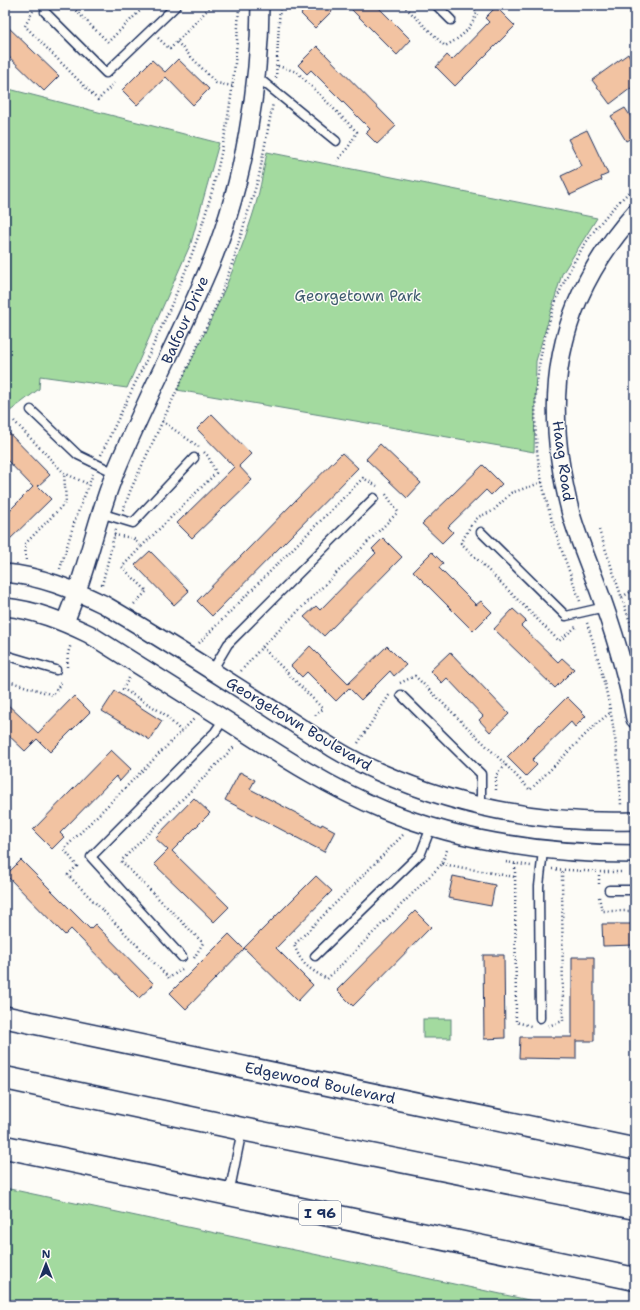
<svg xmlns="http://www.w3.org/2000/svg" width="640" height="1310" viewBox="0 0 640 1310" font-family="'Shantell Sans',sans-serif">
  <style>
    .green { fill: #a3da9f; stroke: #5f847e }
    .building { fill: #f2c3a2; stroke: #1b2f5e }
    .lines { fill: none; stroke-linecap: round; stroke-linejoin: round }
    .service-casing { stroke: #1b2f5e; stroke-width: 11 }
    .minor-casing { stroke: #1b2f5e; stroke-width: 20 }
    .tertiary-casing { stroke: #1b2f5e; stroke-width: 24 }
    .motorway-casing { stroke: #1b2f5e; stroke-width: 25 }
    .path { stroke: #1b2f5e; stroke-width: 2.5; stroke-dasharray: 1 3; stroke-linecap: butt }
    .service { stroke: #fdfcf7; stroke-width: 8 }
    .minor { stroke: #fdfcf7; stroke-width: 17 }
    .tertiary { stroke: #fdfcf7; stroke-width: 21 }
    .motorway { stroke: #fdfcf7; stroke-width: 22 }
    .labels { text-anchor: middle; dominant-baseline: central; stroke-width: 3; stroke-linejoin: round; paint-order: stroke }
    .shield { fill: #fdfcf7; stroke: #5f6c8c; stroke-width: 1 }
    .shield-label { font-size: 14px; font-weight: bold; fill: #1b2f5e }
    .park-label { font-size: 15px; fill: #3d5a6e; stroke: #fdfcf7 }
    .street-label { font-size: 15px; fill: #1b2f5e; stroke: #fdfcf7 }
  </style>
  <rect width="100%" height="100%" fill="#fdfcf7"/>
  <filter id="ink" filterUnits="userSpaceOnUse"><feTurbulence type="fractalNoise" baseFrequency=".025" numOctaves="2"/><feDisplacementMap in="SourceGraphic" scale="8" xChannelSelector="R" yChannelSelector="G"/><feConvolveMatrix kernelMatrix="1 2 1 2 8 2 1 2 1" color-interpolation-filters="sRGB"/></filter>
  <g filter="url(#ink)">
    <!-- green -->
    <g class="green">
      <path d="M 5,88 L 219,143 L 191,243 L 127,388 L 40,376 L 39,389 L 5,415 Z"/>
      <path d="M 267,152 L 597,218 L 562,274 L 536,361 L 534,452 L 177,390 C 205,333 233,277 252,217 C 259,196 263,173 267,152 Z"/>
      <rect x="423" y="1019" width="28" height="19"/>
      <path d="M 5,1188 L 552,1305 L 5,1305 Z"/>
    </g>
    <!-- building -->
    <g class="building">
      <path d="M 309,5 L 338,5 L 315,28 L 301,14 Z"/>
      <path d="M 347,5 L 376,5 L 411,40 L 397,55 Z"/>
      <path d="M 496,7 L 515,26 L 455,86 L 436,67 L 447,55 L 452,60 L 489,22 L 485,18 Z"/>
      <path d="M 5,24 L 59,76 L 44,91 L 5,53 Z"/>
      <path d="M 317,46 L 396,126 L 377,144 L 366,133 L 370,129 L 311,70 L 307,74 L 298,65 Z"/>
      <path d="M 628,54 L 635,64 L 635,85 L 610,104 L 592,80 Z"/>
      <path d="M 178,59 L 209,89 L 193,105 L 166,77 L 137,105 L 122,90 L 152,60 L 165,72 Z"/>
      <path d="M 625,108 L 635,123 L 635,136 L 626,141 L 611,116 Z"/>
      <path d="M 587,130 L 608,174 L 601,177 L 602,180 L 570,195 L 561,176 L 582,166 L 568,139 Z"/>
      <path d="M 212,414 L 251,454 L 239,466 L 252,480 L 192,538 L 177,523 L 234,467 L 197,429 Z"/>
      <path d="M 5,429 L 50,475 L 38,486 L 51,499 L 5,544 L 5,515 L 33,487 L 5,458 Z"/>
      <path d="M 380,444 L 421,483 L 407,498 L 366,459 Z"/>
      <path d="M 342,453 L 358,468 L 212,616 L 197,601 Z"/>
      <path d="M 483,465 L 502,484 L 491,495 L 486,490 L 448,527 L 453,532 L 442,543 L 422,524 Z"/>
      <path d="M 383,538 L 402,557 L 324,636 L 304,617 L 316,606 L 320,610 L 376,553 L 372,549 Z"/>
      <path d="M 150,551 L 189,591 L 174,605 L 135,565 Z"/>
      <path d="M 432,552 L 443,563 L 439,568 L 476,605 L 481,601 L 492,612 L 473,631 L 413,571 Z"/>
      <path d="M 513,609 L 526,621 L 521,626 L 558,662 L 562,658 L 574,669 L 555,688 L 494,629 Z"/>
      <path d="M 310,646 L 348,684 L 387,646 L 406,665 L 394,676 L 390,671 L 361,700 L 349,688 L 336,701 L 307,672 L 302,677 L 291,666 Z"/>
      <path d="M 450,652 L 509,714 L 490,732 L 479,720 L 483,716 L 447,678 L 442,683 L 430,671 Z"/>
      <path d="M 115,691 L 162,721 L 150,740 L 102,711 Z"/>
      <path d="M 74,696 L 90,712 L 50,752 L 37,739 L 25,751 L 5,732 L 5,702 L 38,733 Z"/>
      <path d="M 567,697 L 586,716 L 575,727 L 571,722 L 532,760 L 537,765 L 526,776 L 507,757 Z"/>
      <path d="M 111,750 L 131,769 L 120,781 L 116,776 L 60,833 L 64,837 L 52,849 L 33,830 Z"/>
      <path d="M 240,772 L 255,780 L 250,789 L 321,826 L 322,824 L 335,831 L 324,852 L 225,800 Z"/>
      <path d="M 194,798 L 210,813 L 172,851 L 229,907 L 214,922 L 154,864 L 168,850 L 155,838 Z"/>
      <path d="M 21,860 L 90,929 L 95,924 L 154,984 L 139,998 L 71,929 L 65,935 L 6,875 Z"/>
      <path d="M 316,876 L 332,891 L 276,948 L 313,985 L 298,1001 L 244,948 Z"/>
      <path d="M 453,876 L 495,885 L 491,906 L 448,898 Z"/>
      <path d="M 415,911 L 431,927 L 353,1006 L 337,990 Z"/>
      <path d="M 602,924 L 635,924 L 635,945 L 603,946 Z"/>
      <path d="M 229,934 L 244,949 L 186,1009 L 170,993 Z"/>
      <path d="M 483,955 L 504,955 L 505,1038 L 484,1039 Z"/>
      <path d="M 572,957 L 594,957 L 594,1041 L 576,1041 L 576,1059 L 519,1058 L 520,1037 L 572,1037 Z"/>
    </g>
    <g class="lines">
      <!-- service casing -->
      <g class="service-casing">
        <g id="service">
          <path d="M 436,5 L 451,20"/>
          <path d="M 45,12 L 106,73 L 177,5"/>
          <path d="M 256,76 L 336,141"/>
          <path d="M 31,410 L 78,455 L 115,473"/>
          <path d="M 100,513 L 133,523 L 194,458"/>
          <path d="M 481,532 L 566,616 L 605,607"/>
          <path d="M 5,655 L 56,670"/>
          <path d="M 212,671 L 228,644 L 374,498"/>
          <path d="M 401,695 L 481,774 L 481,807"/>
          <path d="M 609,890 L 635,890"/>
          <path d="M 315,956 L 421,853 L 431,827"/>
          <path d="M 182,957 L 91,857 L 215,732 L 224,719"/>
          <path d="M 540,1018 L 539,886 L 543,851"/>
          <path d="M 229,1194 L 242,1130"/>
        </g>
      </g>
      <!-- minor casing -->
      <g class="minor-casing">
        <g id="minor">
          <path d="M 635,213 C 554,303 541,400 571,514 C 580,545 594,575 604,605 C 617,642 628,680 635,719"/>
          <path d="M 5,573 C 40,576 72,589 103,604 C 162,638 218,675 275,711 C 309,733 342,756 379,772 C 460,808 547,824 635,821"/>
          <path d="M 5,607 C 35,610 62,621 89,634 C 137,664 185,694 232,724 C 281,756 330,788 384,810 C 464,843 549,854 635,854"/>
          <path d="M 65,622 C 71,607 77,592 82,576 C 93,542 101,507 115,473 C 145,400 183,331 213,258 C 243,184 260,85 260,5"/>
        </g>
      </g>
      <!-- tertiary casing -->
      <g class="tertiary-casing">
        <path id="tertiary" d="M 5,1017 L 635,1149"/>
      </g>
      <!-- motorway casing -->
      <g class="motorway-casing">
        <g id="motorway">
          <path d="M 5,1078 L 242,1129 L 635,1208"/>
          <path d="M 5,1147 L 635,1279"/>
        </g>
      </g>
      <!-- path -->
      <g class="path">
        <path d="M 70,5 L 108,42 L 146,5"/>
        <path d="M 403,5 L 445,46 C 461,38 470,30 477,13 L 469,5"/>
        <path d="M 33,11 L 25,26 L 98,100 L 114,83"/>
        <path d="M 158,38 L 170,49 L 212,5"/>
        <path d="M 177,42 L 216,83 L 233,86"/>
        <path d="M 278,66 L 297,72 L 357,132 L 349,146 L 337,161"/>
        <path d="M 276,78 L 280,5"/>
        <path d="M 14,421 L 64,473 L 88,484"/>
        <path d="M 162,421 L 199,447"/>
        <path d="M 101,455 C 135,382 173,310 199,234 C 224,160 236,83 239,5"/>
        <path d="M 123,510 L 131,489 L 219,300 L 233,261 L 259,176 L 273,103"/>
        <path d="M 474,522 L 478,517 L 493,511 L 511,493 L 543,482"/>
        <path d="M 471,525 L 461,543 L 559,641 L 577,626"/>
        <path d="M 599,530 L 635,637"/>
        <path d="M 114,535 L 133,538 L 141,547 L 216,473 L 208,456 L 204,452"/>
        <path d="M 26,560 L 25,544 L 66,502 L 64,473"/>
        <path d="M 60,569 L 75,520 L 93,474"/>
        <path d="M 102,585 L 116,529"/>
        <path d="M 622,597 L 635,589"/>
        <path d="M 580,601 C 561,548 539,494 536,437 C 530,344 563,249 635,187"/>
        <path d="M 134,604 L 147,591 L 122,567 L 141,547"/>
        <path d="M 587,623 C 607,683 619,742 621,806"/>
        <path d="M 199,643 L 363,478 L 377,486"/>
        <path d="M 262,647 L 323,709 L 313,717"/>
        <path d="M 67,667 L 68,653 L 71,644"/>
        <path d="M 241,671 L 262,647 L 398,512 L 385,493"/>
        <path d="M 129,678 L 123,689 L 163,713 L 181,731"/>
        <path d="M 5,680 L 53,695 L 62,681"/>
        <path d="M 400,683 L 415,676 L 506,765 L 496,775 L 496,793"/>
        <path d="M 358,743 L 390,694"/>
        <path d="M 506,765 L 530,790 L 595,725 L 611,712"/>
        <path d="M 403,835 L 294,945 C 302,965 308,968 327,979 L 442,864 L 447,850"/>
        <path d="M 506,862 L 531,866"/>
        <path d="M 442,864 L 515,877"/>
        <path d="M 515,864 L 516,1022 L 531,1026"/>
        <path d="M 552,869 L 599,872 L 621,872"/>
        <path d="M 599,884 L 599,872"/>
        <path d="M 599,897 L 602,911 L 635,911"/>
        <path d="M 194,958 L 203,943 L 121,861 L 235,746"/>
        <path d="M 182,969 L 169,978 L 68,875 L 77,866 L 64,849 L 194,719"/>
        <path d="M 548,1026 L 563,1021 L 562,870"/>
      </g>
      <!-- service -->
      <use href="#service" class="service"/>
      <!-- minor -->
      <use href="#minor" class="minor"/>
      <!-- tertiary -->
      <use href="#tertiary" class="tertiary"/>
      <!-- motorway -->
      <use href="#motorway" class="motorway"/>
    </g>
  </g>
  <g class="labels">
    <!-- shield labels -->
    <rect class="shield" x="299" y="1201" width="42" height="24" rx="3"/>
    <g class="shield-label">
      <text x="320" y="1213">I 96</text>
    </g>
    <!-- park labels -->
    <g class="park-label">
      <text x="358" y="296">Georgetown Park</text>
    </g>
    <!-- street labels -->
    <g class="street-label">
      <text transform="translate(185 320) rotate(-66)">Balfour Drive</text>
      <text transform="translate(563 461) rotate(82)">Haag Road</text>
      <text transform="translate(299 724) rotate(31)">Georgetown Boulevard</text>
      <text transform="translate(320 1083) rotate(12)">Edgewood Boulevard</text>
    </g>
  </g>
  <!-- margin -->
  <rect width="640" height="1310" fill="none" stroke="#fdfcf7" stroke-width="20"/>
  <rect x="10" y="10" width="620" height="1290" fill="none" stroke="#1b2f5e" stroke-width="1.5" filter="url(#ink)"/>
  <!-- north arrow -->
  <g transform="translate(46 1264)" stroke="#fdfcf7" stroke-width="3" paint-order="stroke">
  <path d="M0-3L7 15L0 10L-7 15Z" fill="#1b2f5e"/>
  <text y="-6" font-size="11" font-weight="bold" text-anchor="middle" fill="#1b2f5e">N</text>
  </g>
</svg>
